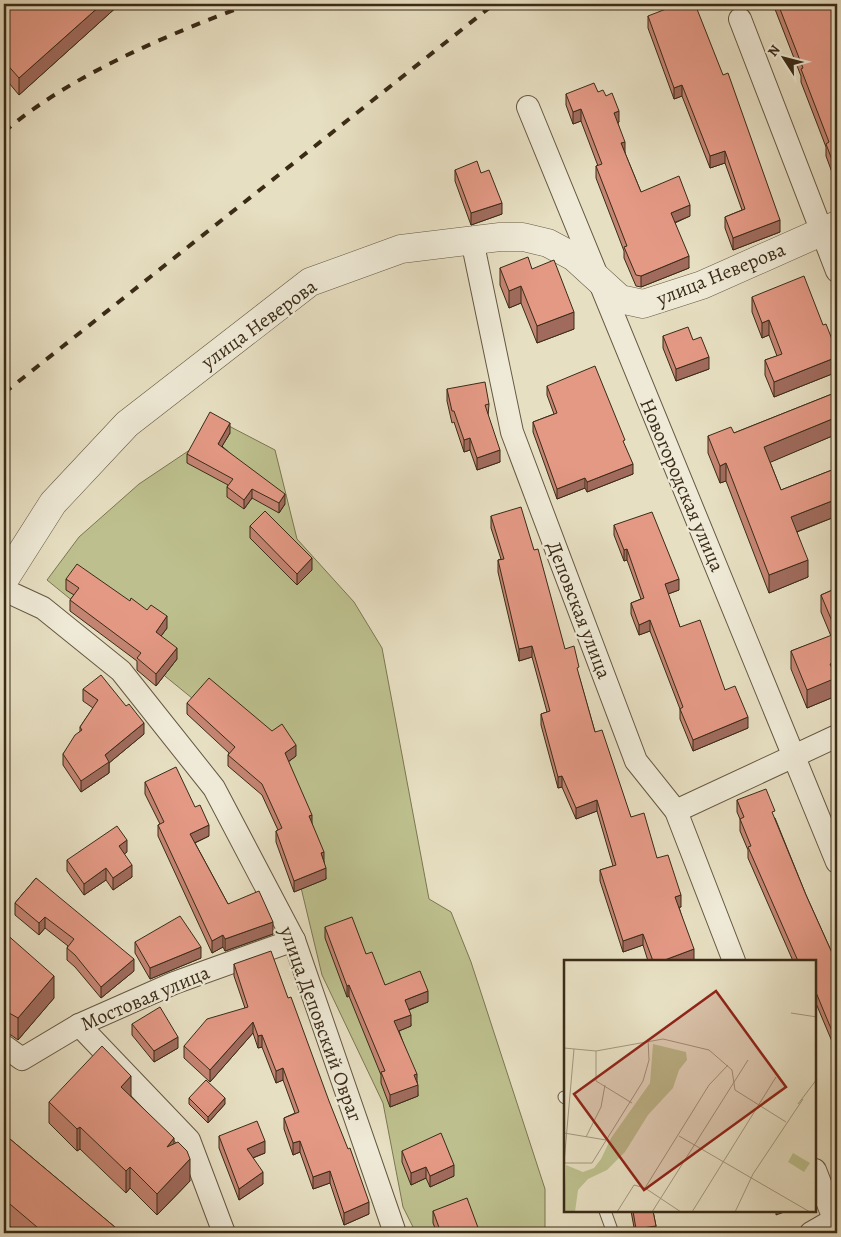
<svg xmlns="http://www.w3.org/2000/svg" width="841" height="1237" viewBox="0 0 841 1237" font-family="Alegreya,serif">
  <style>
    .green { fill: #bdc08e; stroke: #7c7652 }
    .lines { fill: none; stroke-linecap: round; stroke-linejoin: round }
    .service-casing { stroke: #655842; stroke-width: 13 }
    .minor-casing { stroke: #655842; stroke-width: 24 }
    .tertiary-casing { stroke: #655842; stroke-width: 29 }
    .service { stroke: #efead7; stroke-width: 11 }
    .minor { stroke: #efead7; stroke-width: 22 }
    .tertiary { stroke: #efead7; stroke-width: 28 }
    .rail { stroke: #3a2b17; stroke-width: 4; stroke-dasharray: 9 9; stroke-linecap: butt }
    .wall { fill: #c48472; stroke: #3a2b17 }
    .shaded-wall { fill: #a06b5d; stroke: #3a2b17 }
    .building { fill: #e49985; stroke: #3a2b17 }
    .labels { text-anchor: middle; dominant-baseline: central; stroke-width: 4.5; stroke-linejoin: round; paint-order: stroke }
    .street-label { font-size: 20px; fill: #3a2b17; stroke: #efead7 }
    .inset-road { fill: none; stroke: #a2977e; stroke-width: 1 }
    .view { fill: #8f2418; fill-opacity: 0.15; stroke: #8f2418; stroke-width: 2.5 }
    .inset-edge { fill: none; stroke: #3a2b17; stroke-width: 2.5 }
  </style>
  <rect width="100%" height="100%" fill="#e7dfc2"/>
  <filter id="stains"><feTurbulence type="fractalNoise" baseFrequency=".004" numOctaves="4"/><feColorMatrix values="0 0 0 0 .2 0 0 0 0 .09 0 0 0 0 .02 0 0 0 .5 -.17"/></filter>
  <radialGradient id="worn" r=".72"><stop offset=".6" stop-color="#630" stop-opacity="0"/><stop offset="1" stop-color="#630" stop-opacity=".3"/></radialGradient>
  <!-- green -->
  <path class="green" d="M 227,425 L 275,450 L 297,539 L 354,602 L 382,648 L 429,899 L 451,912 L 471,962 L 545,1189 L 545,1233 L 416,1233 L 403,1207 L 383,1103 L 322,975 L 291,846 L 250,757 L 214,716 L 47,580 L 79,537 L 139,484 Z"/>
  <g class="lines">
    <!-- service casing -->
    <g class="service-casing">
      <g id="service">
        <path d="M 564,1097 L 565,1098"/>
        <path d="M 605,1211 L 613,1233"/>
      </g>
    </g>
    <!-- minor casing -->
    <g class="minor-casing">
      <g id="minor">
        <path d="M 740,19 L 837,271"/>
        <path d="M 528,107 L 837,862"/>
        <path d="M 472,240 L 512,432 L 636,761 L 676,811 L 734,961"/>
        <path d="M 4,590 L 43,608 L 121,671 L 214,788 L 294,940 L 395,1233"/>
        <path d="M 676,811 L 837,736"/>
        <path d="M 79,1025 L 189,1140 L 224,1233"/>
        <path d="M 4,1046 L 22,1059 L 79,1025 L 174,983 L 294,940"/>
        <path d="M 815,1170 L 834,1219"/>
        <path d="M 811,1233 L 837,1218"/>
      </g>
    </g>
    <!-- tertiary casing -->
    <g class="tertiary-casing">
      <path id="tertiary" d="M 4,580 L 53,503 L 127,424 L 310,282 L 401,249 L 500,237 L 523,237 L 548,243 L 574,257 L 620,299 L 643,304 L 702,285 L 837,225"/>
    </g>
    <!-- service -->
    <use href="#service" class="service"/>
    <!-- minor -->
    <use href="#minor" class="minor"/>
    <!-- tertiary -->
    <use href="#tertiary" class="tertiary"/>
    <!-- rail -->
    <g class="rail">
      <path d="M 4,132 C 70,75 169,34 250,4"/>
      <path d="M 4,393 L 494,4"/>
    </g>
  </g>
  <!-- wall -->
  <g class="wall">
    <path d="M 4,4 L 120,4 L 19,95 L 4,77 Z"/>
    <path d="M 773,4 L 835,4 L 837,9 L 837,40 L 836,41 L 837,44 L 837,186 L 826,156 L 826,147 L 801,82 L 801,76 Z"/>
    <path d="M 648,16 L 780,232 L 733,250 L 725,228 L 725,217 L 742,210 L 725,163 L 710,168 L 682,96 L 674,99 L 648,28 Z"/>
    <path d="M 598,92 L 606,96 L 619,122 L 618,123 L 625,153 L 641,192 L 690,216 L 675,223 L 689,268 L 641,287 L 636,286 L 624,258 L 624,251 L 596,178 L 596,166 L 598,166 L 581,121 L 573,124 L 566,105 L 566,94 Z"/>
    <path d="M 455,170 L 481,173 L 502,214 L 471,225 L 455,181 Z"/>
    <path d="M 500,268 L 532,269 L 574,329 L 537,343 L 521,303 L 509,308 L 500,285 Z"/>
    <path d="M 752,297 L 823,325 L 837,352 L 837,372 L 774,397 L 765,375 L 765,360 L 777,356 L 769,335 L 762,338 L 752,312 Z"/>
    <path d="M 663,336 L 693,340 L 709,369 L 676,381 L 663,348 Z"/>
    <path d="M 547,386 L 625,446 L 633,474 L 587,492 L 585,488 L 557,499 L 533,432 L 533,422 L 554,414 L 547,395 Z"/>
    <path d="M 447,389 L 489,404 L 488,416 L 500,462 L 477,470 L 470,450 L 464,452 L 454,422 L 452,423 L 447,401 Z"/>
    <path d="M 837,392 L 837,434 L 770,462 L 781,490 L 837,468 L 837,516 L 797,532 L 808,577 L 769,593 L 726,481 L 720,483 L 708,453 L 708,436 L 734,433 Z"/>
    <path d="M 230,433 L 222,446 L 285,504 L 279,513 L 252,498 L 244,509 L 227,497 L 227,487 L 228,485 L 187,463 L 187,454 Z"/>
    <path d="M 491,516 L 579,676 L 595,732 L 631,817 L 657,858 L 681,907 L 679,907 L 694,960 L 648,961 L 643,945 L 623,952 L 600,881 L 600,870 L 613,866 L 597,811 L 576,819 L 562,787 L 558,788 L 541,725 L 541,714 L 547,712 L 532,657 L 519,661 L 498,572 L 498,560 L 501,559 L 491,528 Z"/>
    <path d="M 614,525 L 679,590 L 668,594 L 680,627 L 725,690 L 748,728 L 693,751 L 680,719 L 680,709 L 650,631 L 639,635 L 631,614 L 631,603 L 641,599 L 627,560 L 624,561 L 614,535 Z"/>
    <path d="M 250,526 L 312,570 L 297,585 L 250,538 Z"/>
    <path d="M 66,579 L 167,628 L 161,636 L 177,659 L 156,686 L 137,670 L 137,661 L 70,611 L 70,600 L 74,595 L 66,590 Z"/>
    <path d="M 837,588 L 837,678 L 836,679 L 836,696 L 807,708 L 791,669 L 791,651 L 831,636 L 821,612 L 821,595 Z"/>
    <path d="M 83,689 L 144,734 L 109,763 L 109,773 L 81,792 L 63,765 L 63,754 L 80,731 L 80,727 L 93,708 L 83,701 Z"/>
    <path d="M 187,703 L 296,756 L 288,762 L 312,824 L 324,862 L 326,879 L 294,892 L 276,842 L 276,831 L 278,830 L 262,795 L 228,766 L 228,755 L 229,753 L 187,714 Z"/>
    <path d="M 837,759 L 837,778 L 835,772 L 835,760 Z"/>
    <path d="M 145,782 L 209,836 L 195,843 L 228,904 L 273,934 L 225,951 L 223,947 L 212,953 L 158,836 L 158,825 L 160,824 L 145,794 Z"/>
    <path d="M 737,800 L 775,818 L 806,895 L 837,964 L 837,1067 L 835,1063 L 836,1051 L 815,1001 L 815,961 L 793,961 L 748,858 L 748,850 L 740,831 L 740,819 L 737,812 Z"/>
    <path d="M 127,852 L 124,854 L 132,877 L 113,890 L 106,880 L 84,895 L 67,871 L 67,860 Z"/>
    <path d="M 36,878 L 134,971 L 101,998 L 75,967 L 67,960 L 67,948 L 68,946 L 45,928 L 39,935 L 15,915 L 15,903 Z"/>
    <path d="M 325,927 L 366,954 L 385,985 L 428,1002 L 409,1010 L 411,1026 L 399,1031 L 417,1082 L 418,1096 L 390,1107 L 381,1083 L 381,1075 L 349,996 L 347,997 L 325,938 Z"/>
    <path d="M 4,932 L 54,998 L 18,1040 L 11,1035 L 4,1034 Z"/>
    <path d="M 135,942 L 201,958 L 150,979 L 135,953 Z"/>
    <path d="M 234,964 L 369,1214 L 344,1225 L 330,1183 L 313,1189 L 300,1152 L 293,1155 L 284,1129 L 284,1118 L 295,1113 L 283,1080 L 276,1083 L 262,1047 L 258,1048 L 253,1033 L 210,1082 L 184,1058 L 184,1046 L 245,1008 L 234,976 Z"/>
    <path d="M 132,1024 L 178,1048 L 154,1062 L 132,1035 Z"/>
    <path d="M 131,1096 L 174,1144 L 190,1181 L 157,1215 L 130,1188 L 126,1193 L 80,1149 L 77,1151 L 49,1123 L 49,1102 Z"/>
    <path d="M 189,1098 L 225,1104 L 208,1123 L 189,1104 Z"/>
    <path d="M 4,1134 L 122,1233 L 18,1233 L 4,1221 Z"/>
    <path d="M 219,1136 L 265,1153 L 253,1158 L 263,1184 L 239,1200 L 219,1148 Z"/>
    <path d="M 402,1151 L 454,1176 L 430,1187 L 426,1178 L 411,1185 L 402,1162 Z"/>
    <path d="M 433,1211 L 480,1233 L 437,1233 L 433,1223 Z"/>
    <path d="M 631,1211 L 653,1211 L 656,1226 L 656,1233 L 635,1233 Z"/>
  </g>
  <!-- shaded-wall -->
  <g class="shaded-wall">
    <path d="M 102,4 L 120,4 L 19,95 L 19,78 Z"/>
    <path d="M 837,27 L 837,40 L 832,42 L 832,30 Z"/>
    <path d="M 682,85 L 682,96 L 674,99 L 674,88 Z"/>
    <path d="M 581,109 L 581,121 L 573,124 L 573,112 Z"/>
    <path d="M 619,111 L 619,122 L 614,125 L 614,113 Z"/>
    <path d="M 625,142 L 625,153 L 621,143 Z"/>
    <path d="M 725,151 L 725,163 L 710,168 L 710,156 Z"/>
    <path d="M 502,203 L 502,214 L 471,225 L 471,213 Z"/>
    <path d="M 690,205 L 690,216 L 671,224 L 671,213 Z"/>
    <path d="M 780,220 L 780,232 L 733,250 L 733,238 Z"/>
    <path d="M 689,256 L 689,268 L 641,287 L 641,276 Z"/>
    <path d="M 521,286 L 521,303 L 509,308 L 509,291 Z"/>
    <path d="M 574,312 L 574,329 L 537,343 L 537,326 Z"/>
    <path d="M 769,320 L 769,335 L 762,338 L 762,323 Z"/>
    <path d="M 709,357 L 709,369 L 676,381 L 676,369 Z"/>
    <path d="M 837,357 L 837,372 L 774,397 L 774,382 Z"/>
    <path d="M 837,417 L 837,434 L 764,465 L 764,447 Z"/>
    <path d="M 230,423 L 230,433 L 218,453 L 218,444 Z"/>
    <path d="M 470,438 L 470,450 L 464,452 L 464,440 Z"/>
    <path d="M 500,450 L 500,462 L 477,470 L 477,458 Z"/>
    <path d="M 726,463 L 726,481 L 720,483 L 720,466 Z"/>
    <path d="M 633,464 L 633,474 L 587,492 L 587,482 Z"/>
    <path d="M 585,478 L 585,488 L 557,499 L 557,489 Z"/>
    <path d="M 252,489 L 252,498 L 244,509 L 244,500 Z"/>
    <path d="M 285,494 L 285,504 L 279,513 L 279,503 Z"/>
    <path d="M 837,499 L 837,516 L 791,534 L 791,517 Z"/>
    <path d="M 627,549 L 627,560 L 624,561 L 624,550 Z"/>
    <path d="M 312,558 L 312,570 L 297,585 L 297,574 Z"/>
    <path d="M 808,560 L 808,577 L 769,593 L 769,575 Z"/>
    <path d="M 679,579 L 679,590 L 665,595 L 665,584 Z"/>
    <path d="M 167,616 L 167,628 L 156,643 L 156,632 Z"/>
    <path d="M 650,620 L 650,631 L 639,635 L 639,625 Z"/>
    <path d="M 532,646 L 532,657 L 519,661 L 519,649 Z"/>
    <path d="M 177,648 L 177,659 L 156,686 L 156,674 Z"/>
    <path d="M 837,661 L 837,678 L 836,679 L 836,696 L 807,708 L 807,690 L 830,664 Z"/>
    <path d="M 748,717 L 748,728 L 693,751 L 693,740 Z"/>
    <path d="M 144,723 L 144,734 L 109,763 L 109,773 L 81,792 L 81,781 L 105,755 Z"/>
    <path d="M 296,745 L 296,756 L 285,764 L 285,753 Z"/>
    <path d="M 562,776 L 562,787 L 558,788 L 558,777 Z"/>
    <path d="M 597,800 L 597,811 L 576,819 L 576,808 Z"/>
    <path d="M 312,815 L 312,826 L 309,816 Z"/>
    <path d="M 209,825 L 209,836 L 190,845 L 190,834 Z"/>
    <path d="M 127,840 L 127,852 L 119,858 L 119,846 Z"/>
    <path d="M 324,852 L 324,863 L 321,853 Z"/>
    <path d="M 132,865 L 132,877 L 113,890 L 113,878 Z"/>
    <path d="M 106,868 L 106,880 L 84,895 L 84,884 Z"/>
    <path d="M 326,868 L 326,879 L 294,892 L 294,881 Z"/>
    <path d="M 681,895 L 681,907 L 675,908 L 675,897 Z"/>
    <path d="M 45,917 L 45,928 L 39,935 L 39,923 Z"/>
    <path d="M 273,922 L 273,934 L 225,951 L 225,939 Z"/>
    <path d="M 643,934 L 643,945 L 623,952 L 623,941 Z"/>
    <path d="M 223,935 L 223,947 L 212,953 L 212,941 Z"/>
    <path d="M 201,947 L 201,958 L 150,979 L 150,968 Z"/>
    <path d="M 694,949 L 694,960 L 662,961 Z"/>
    <path d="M 134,959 L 134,971 L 101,998 L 101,987 Z"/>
    <path d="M 54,976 L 54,998 L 18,1040 L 18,1018 Z"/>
    <path d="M 349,985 L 349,996 L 347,997 L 347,986 Z"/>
    <path d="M 428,991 L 428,1002 L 405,1011 L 405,1000 Z"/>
    <path d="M 411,1015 L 411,1026 L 394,1033 L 394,1021 Z"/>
    <path d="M 253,1022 L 253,1033 L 210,1082 L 210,1070 Z"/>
    <path d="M 262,1035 L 262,1047 L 258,1048 L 258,1036 Z"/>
    <path d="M 178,1037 L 178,1048 L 154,1062 L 154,1051 Z"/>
    <path d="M 283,1068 L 283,1080 L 276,1083 L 276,1071 Z"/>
    <path d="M 417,1074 L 417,1085 L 418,1085 L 418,1096 L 390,1107 L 390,1095 L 414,1075 Z"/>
    <path d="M 131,1076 L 131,1098 L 121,1087 Z"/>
    <path d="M 225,1098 L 225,1104 L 208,1123 L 208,1117 Z"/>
    <path d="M 80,1127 L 80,1149 L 77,1151 L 77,1129 Z"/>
    <path d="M 174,1138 L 174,1160 L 167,1147 Z"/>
    <path d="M 265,1141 L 265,1153 L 247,1160 L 247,1149 Z"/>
    <path d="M 300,1141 L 300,1152 L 293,1155 L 293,1143 Z"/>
    <path d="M 190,1159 L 190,1181 L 157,1215 L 157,1194 Z"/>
    <path d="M 454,1165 L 454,1176 L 430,1187 L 430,1176 Z"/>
    <path d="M 130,1167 L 130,1188 L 126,1193 L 126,1171 Z"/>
    <path d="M 426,1167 L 426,1178 L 411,1185 L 411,1173 Z"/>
    <path d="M 330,1171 L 330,1183 L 313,1189 L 313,1177 Z"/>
    <path d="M 263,1172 L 263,1184 L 239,1200 L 239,1189 Z"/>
    <path d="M 369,1202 L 369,1214 L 344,1225 L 344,1213 Z"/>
    <path d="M 776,1211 L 787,1211 L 776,1215 Z"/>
  </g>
  <!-- building -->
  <g class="building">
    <path d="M 4,4 L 102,4 L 19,78 L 4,61 Z"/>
    <path d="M 679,4 L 695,4 L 723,75 L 728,73 L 780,220 L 733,238 L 725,217 L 745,209 L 725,151 L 710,156 L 682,85 L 674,88 L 648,16 Z"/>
    <path d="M 778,4 L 835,4 L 837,9 L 837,27 L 832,30 L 837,44 L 837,173 L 826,144 L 829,142 L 801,69 L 803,68 Z"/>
    <path d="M 594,83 L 598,92 L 603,90 L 606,96 L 612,93 L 619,111 L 614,113 L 625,142 L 621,143 L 641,192 L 679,176 L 690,205 L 671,213 L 689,256 L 641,276 L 636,275 L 624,247 L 627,246 L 596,166 L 602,164 L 581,109 L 573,112 L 566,94 Z"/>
    <path d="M 477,161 L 481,173 L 489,170 L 502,203 L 471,213 L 455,170 Z"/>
    <path d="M 528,257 L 532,269 L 554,260 L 574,312 L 537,326 L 521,286 L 509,291 L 500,268 Z"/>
    <path d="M 804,276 L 823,325 L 826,324 L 837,352 L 837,357 L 774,382 L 765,360 L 782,354 L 769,320 L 762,323 L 752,297 Z"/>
    <path d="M 688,327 L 693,340 L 701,337 L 709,357 L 676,369 L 663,336 Z"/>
    <path d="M 595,366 L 625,440 L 623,441 L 633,464 L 587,482 L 585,478 L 557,489 L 533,422 L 557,413 L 547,386 Z"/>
    <path d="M 485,382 L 489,404 L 485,405 L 500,450 L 477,458 L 470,438 L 464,440 L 454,411 L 452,411 L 447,389 Z"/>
    <path d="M 837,392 L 837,417 L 764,447 L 781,490 L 837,468 L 837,499 L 791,517 L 808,560 L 769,575 L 726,463 L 720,466 L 708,436 L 731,427 L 734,433 Z"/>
    <path d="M 210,412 L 230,423 L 218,444 L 285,494 L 279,503 L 252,489 L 244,500 L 227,487 L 233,479 L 187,454 Z"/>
    <path d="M 521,507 L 534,550 L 538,549 L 565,649 L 574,646 L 579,667 L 577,668 L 595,732 L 602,730 L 631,817 L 644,813 L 657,858 L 668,855 L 681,895 L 675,897 L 694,949 L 662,961 L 653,961 L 643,934 L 623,941 L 600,870 L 616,865 L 597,800 L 576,808 L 562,776 L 558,777 L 541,714 L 550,711 L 532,646 L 519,649 L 498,560 L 504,559 L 491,516 Z"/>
    <path d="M 265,511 L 312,558 L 297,574 L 250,526 Z"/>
    <path d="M 652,512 L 679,579 L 665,584 L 680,627 L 700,620 L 725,690 L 735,686 L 748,717 L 693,740 L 680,709 L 683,707 L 650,620 L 639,625 L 631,603 L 644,598 L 627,549 L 624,550 L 614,525 Z"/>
    <path d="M 77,564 L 130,601 L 131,598 L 147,610 L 151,605 L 167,616 L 156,632 L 177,648 L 156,674 L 137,658 L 141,653 L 70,600 L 79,588 L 66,579 Z"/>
    <path d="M 837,588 L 837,661 L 830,664 L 836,678 L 807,690 L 791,651 L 837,633 L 821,595 Z"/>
    <path d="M 101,675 L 126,706 L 129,704 L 144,723 L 105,755 L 109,762 L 81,781 L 63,754 L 75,735 L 82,730 L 80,727 L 98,700 L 83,689 Z"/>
    <path d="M 209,678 L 272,731 L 282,724 L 296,745 L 285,753 L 312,815 L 309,816 L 324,852 L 321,853 L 326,868 L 294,881 L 276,831 L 282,828 L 262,784 L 228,755 L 235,747 L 187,703 Z"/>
    <path d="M 837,759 L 837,766 L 835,760 Z"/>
    <path d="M 176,767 L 195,807 L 200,805 L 209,825 L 190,834 L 228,904 L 259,891 L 273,922 L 225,939 L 223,935 L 212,941 L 158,825 L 164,822 L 145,782 Z"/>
    <path d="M 766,789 L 775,811 L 772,812 L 806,895 L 837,964 L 837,1043 L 815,990 L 815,961 L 798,961 L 748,847 L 751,846 L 740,819 L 744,817 L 737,800 Z"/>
    <path d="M 117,826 L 127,840 L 119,846 L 132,865 L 113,878 L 106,868 L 84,884 L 67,860 Z"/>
    <path d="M 36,878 L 134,959 L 101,987 L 75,955 L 67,948 L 74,939 L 45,917 L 39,923 L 15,903 Z"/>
    <path d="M 180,916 L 201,947 L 150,968 L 135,942 Z"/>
    <path d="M 352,917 L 366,954 L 372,952 L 385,985 L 420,971 L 428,991 L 405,1000 L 411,1015 L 394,1021 L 417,1074 L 414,1075 L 418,1085 L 390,1095 L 381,1072 L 385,1071 L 349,985 L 347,986 L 325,927 Z"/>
    <path d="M 4,932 L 54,976 L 18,1018 L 11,1014 L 4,1012 Z"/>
    <path d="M 271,951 L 288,998 L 291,997 L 329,1101 L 348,1149 L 350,1148 L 369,1202 L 344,1213 L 330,1171 L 313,1177 L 300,1141 L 293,1143 L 284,1118 L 299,1112 L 283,1068 L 276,1071 L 262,1035 L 258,1036 L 253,1022 L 210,1070 L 184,1046 L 207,1019 L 248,1007 L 234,964 Z"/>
    <path d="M 160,1007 L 178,1037 L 154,1051 L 132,1024 Z"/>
    <path d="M 102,1046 L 131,1076 L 121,1087 L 174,1138 L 167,1147 L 178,1142 L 187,1151 L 190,1159 L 157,1194 L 130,1167 L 126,1171 L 80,1127 L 77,1129 L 49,1102 Z"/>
    <path d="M 206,1080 L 225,1098 L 208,1117 L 189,1098 Z"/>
    <path d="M 257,1121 L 265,1141 L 247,1149 L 263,1172 L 239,1189 L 219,1136 Z"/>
    <path d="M 441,1133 L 454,1165 L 430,1176 L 426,1167 L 411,1173 L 402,1151 Z"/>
    <path d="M 4,1134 L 122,1233 L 44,1233 L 4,1199 Z"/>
    <path d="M 467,1198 L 480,1233 L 441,1233 L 433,1211 Z"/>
    <path d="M 633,1211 L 653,1211 L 656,1226 L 636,1229 Z"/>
  </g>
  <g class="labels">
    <!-- street labels -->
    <g class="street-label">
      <text transform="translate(721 274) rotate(-22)">улица Неверова</text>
      <text transform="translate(259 324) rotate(-36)">улица Неверова</text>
      <text transform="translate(682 485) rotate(67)">Новогородская улица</text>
      <text transform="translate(579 610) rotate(69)">Деповская улица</text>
      <text transform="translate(145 998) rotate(-23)">Мостовая улица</text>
      <text transform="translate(321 1024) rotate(70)">улица Деповский Овраг</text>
    </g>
  </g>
  <!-- overview -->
  <g transform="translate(564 960)">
    <rect width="252" height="252" fill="#e7dfc2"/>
    <path d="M 89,84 L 122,92 L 123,100 L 115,110 L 109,128 L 84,155 L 61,192 L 43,210 L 24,219 L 14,230 L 11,252 L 0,252 L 2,205 L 19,212 L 30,208 L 37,199 L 47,178 L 86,123 ZM 229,193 L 246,203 L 240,212 L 224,202 Z" fill="#bdc08e"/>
    <path class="inset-road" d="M 227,53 L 253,57M 0,88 L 32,91 L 99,79 L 145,90 L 168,110 L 171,130 L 222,162M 32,91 L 32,121 L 68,143M 234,144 L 253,119M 0,173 L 42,180M 115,176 L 246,252M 22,177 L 37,147 L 41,125M 0,203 L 28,203 L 79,121 L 85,100 L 84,79M 0,203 L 10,89M 81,228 L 145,125 L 164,105M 53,252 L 70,225 L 81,228 L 117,252M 88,252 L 184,100M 128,252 L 212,117M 171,252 L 189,214 L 239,139"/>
    <path class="view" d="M 152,31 L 222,127 L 80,230 L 10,134 Z"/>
    <rect width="252" height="252" class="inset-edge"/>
  </g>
  <!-- margin -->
  <rect width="841" height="1237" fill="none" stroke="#e7dfc2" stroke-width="20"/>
  <rect x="5" y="5" width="831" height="1227" fill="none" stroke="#3a2b17" stroke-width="2.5"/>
  <rect x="10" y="10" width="821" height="1217" fill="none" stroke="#3a2b17"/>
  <!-- north arrow -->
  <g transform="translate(784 58) rotate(306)" stroke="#efead7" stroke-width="4" paint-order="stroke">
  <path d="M0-4L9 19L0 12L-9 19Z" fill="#3a2b17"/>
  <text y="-8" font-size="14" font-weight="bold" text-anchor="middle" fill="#3a2b17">N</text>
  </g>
  <rect width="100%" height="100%" filter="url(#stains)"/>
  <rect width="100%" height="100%" fill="url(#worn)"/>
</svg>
